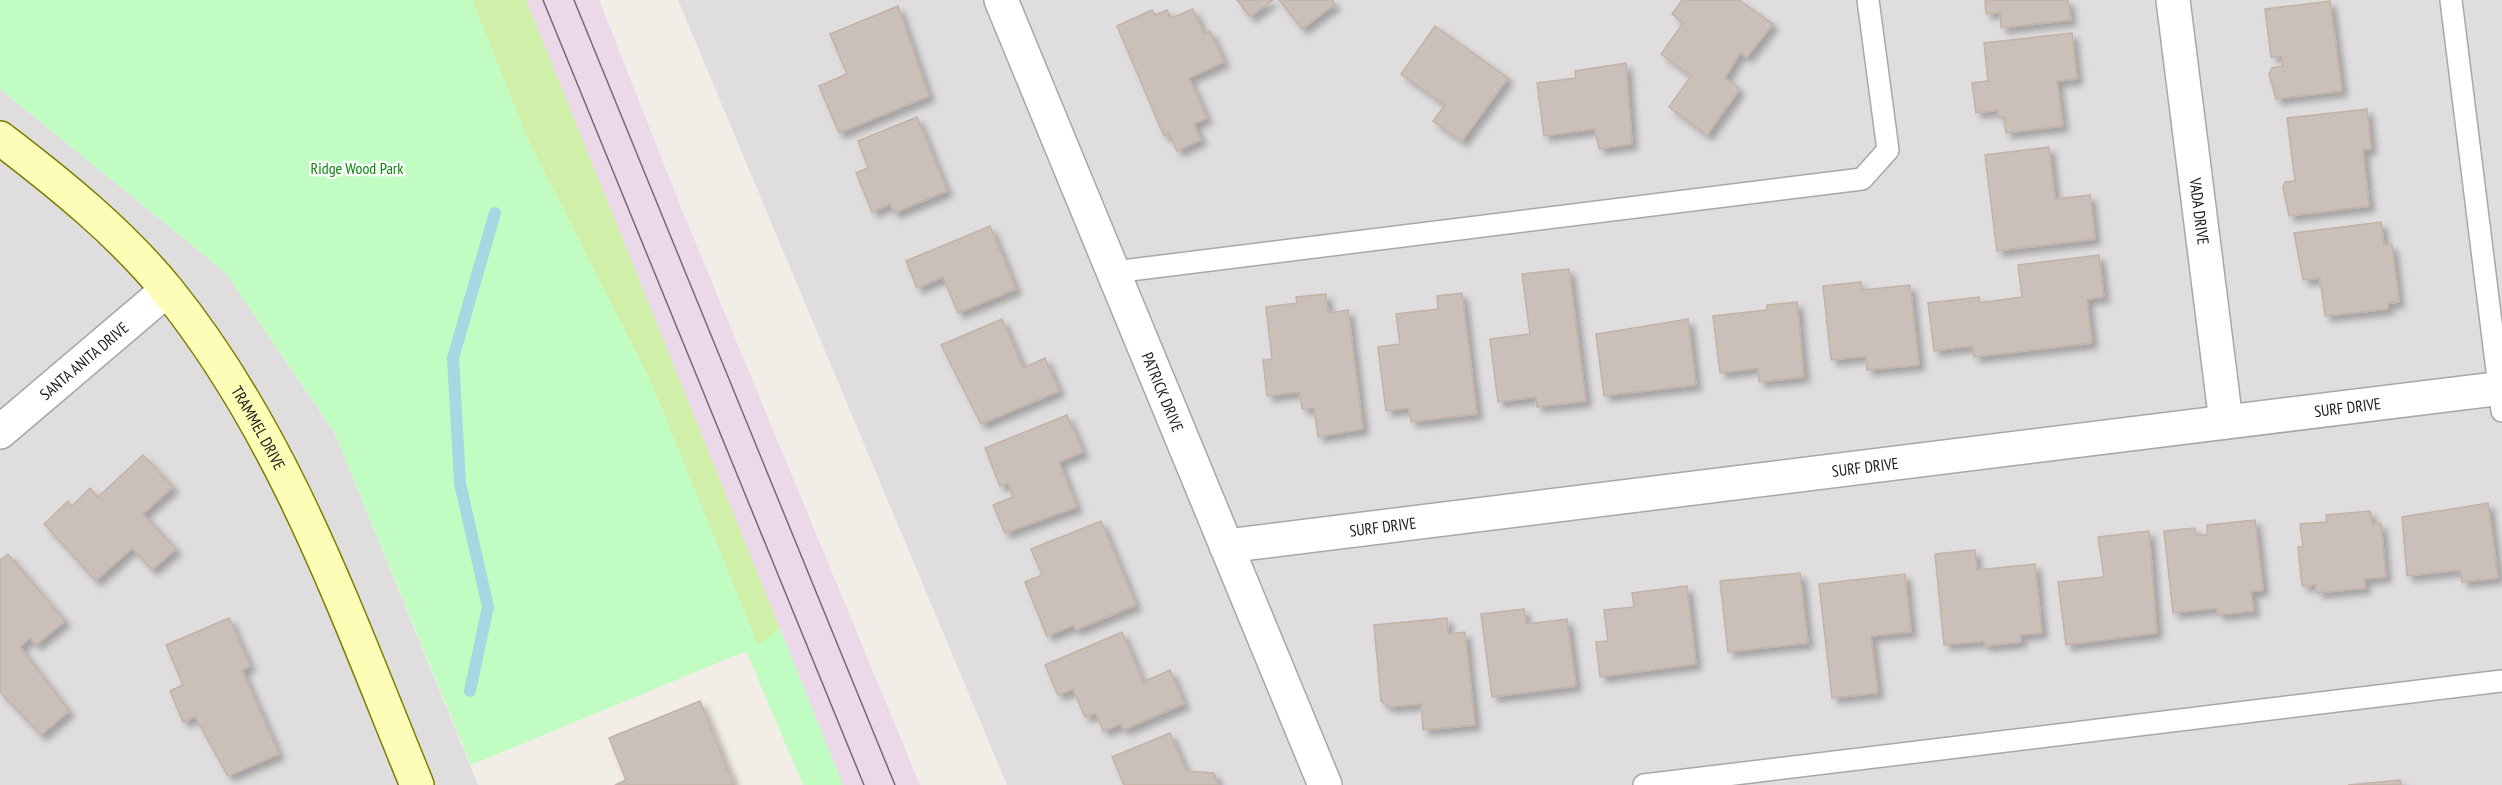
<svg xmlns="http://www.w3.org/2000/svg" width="2502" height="785" viewBox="0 0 2502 785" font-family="'PT Sans Narrow',sans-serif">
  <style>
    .residential { fill: #dfdddd }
    .industrial { fill: #ebd8e9 }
    .grass { fill: #d0efa9 }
    .park { fill: #c1fdc2 }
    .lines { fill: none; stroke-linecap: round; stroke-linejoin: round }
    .stream { stroke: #a4d8e2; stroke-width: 12 }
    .building { fill: #cabfb9; stroke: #c5b2a7; stroke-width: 1.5; filter: url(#shadow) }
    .lane-casing { stroke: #a7a7a7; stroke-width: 24 }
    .street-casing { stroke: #a7a7a7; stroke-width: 36 }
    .secondary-casing { stroke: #797f00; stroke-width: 36 }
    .lane { stroke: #fff; stroke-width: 21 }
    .street { stroke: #fff; stroke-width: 33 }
    .secondary { stroke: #fefdb8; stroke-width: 33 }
    .tram { stroke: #6e6e6e; stroke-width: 1.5 }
    .labels { text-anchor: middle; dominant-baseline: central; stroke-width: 5; stroke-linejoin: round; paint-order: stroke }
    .park-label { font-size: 16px; fill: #038906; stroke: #fff }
    .street-label { font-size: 16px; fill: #202020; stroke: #fff }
  </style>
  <defs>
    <filter id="shadow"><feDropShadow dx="5.5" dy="5.5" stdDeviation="3" flood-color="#0004"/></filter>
  </defs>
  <rect width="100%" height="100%" fill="#f2ede6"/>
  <!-- residential -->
  <g class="residential">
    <path d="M 678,0 L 2502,0 L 2502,785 L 1007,785 Z"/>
    <path d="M 0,89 L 226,273 L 335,434 L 478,785 L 0,785 Z"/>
  </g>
  <!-- industrial -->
  <path class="industrial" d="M 526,0 L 599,0 L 682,210 L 920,785 L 843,785 Z"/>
  <!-- grass -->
  <path class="grass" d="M 472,0 L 526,0 L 780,629 L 758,646 L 650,380 L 527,138 Z"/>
  <!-- park -->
  <path class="park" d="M 0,0 L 472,0 L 527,138 L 650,380 L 758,645 L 780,629 L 843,785 L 803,785 L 746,651 L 471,765 L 335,434 L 226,273 L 0,89 Z"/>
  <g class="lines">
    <!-- stream -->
    <path class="stream" d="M 470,691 L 488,607 L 460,483 L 453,358 L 495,213"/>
  </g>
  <!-- building -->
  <g class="building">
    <path d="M 1237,0 L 1273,0 L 1250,17 Z"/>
    <path d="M 1279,0 L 1332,0 L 1335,4 L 1302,29 Z"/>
    <path d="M 1682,0 L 1739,0 L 1773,24 L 1747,57 L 1740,53 L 1725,78 L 1738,87 L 1737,93 L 1707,135 L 1669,107 L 1691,76 L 1661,54 L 1683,23 L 1672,14 Z"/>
    <path d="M 1985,0 L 2068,0 L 2071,20 L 2001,28 L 2000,12 L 1986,14 Z"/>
    <path d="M 2330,1 L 2342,91 L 2276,99 L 2269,74 L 2272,68 L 2283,66 L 2282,56 L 2271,57 L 2265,9 Z"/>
    <path d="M 898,6 L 929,96 L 839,133 L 819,86 L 847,74 L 830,34 Z"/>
    <path d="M 1193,9 L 1204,34 L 1210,31 L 1224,62 L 1189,78 L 1207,118 L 1194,124 L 1201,140 L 1177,151 L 1169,134 L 1164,136 L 1117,26 L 1152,10 L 1155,15 L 1167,10 L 1171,18 Z"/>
    <path d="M 1435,26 L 1508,78 L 1462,141 L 1433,121 L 1445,105 L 1401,74 Z"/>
    <path d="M 2072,33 L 2077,79 L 2057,81 L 2063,126 L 2006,133 L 2004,117 L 1999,118 L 1998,110 L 1976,113 L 1972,83 L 1988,81 L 1984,43 Z"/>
    <path d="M 1626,63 L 1632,144 L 1599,149 L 1595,129 L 1544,136 L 1537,83 L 1576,78 L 1575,71 Z"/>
    <path d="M 2367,109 L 2371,149 L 2363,150 L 2369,206 L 2289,216 L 2283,188 L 2285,182 L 2295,181 L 2287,118 Z"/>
    <path d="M 917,117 L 947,191 L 894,213 L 890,204 L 872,212 L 856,173 L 868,168 L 858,141 Z"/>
    <path d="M 2049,147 L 2055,199 L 2090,195 L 2095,239 L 1997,251 L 1985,155 Z"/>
    <path d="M 2381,222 L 2384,245 L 2392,245 L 2399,302 L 2388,303 L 2388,309 L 2325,316 L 2320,278 L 2303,280 L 2294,233 Z"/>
    <path d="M 990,226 L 1016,289 L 958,313 L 943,277 L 917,288 L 906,261 Z"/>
    <path d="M 2099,255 L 2104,297 L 2087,299 L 2092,343 L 1974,357 L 1972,346 L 1934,351 L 1928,303 L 1979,297 L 1979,303 L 2022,297 L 2018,265 Z"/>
    <path d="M 1569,269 L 1586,401 L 1537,407 L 1536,397 L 1498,402 L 1490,339 L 1530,334 L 1522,274 Z"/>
    <path d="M 1861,282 L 1862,290 L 1910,285 L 1919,365 L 1867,370 L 1866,356 L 1831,360 L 1823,286 Z"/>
    <path d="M 1462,293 L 1477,414 L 1411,422 L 1409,408 L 1386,411 L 1378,347 L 1400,344 L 1396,314 L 1438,309 L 1437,296 Z"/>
    <path d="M 1326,294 L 1328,313 L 1348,310 L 1363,429 L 1318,437 L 1314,408 L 1302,409 L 1300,392 L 1267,396 L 1263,360 L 1272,359 L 1266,307 L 1297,303 L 1296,297 Z"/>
    <path d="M 1797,302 L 1804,377 L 1759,382 L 1758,368 L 1720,373 L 1713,316 L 1767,310 L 1767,305 Z"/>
    <path d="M 1002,319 L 1023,368 L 1045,358 L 1059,391 L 981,424 L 941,345 Z"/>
    <path d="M 1688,319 L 1696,385 L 1604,396 L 1596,334 Z"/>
    <path d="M 1067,415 L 1083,452 L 1059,462 L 1077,507 L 1005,533 L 993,505 L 1013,497 L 1008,483 L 1000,486 L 985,448 Z"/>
    <path d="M 143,455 L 173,487 L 143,514 L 176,549 L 152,570 L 132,548 L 96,581 L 44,524 L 68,501 L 72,506 L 90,488 L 98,497 Z"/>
    <path d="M 2488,503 L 2498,578 L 2462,582 L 2460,570 L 2407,576 L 2402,517 Z"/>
    <path d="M 2370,511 L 2372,524 L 2381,523 L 2386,577 L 2364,579 L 2365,588 L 2317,593 L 2316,585 L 2302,586 L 2298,547 L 2303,547 L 2300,524 L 2327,522 L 2326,515 Z"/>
    <path d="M 2255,520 L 2263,590 L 2251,592 L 2254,611 L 2218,615 L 2217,608 L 2173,613 L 2164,531 L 2195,528 L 2196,535 L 2207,535 L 2207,525 Z"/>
    <path d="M 1101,521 L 1136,605 L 1076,630 L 1074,625 L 1047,636 L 1025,582 L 1042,575 L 1031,549 Z"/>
    <path d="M 2149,531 L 2157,633 L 2066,645 L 2058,582 L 2104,577 L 2098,537 Z"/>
    <path d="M 1975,550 L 1977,570 L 2035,564 L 2042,633 L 2020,635 L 2021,642 L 1984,646 L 1984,641 L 1944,645 L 1935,554 Z"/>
    <path d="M 8,554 L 65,621 L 36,645 L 30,638 L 20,647 L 69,711 L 41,735 L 0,692 L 0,560 Z"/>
    <path d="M 1800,573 L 1808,643 L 1728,652 L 1720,581 Z"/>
    <path d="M 1905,574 L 1911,632 L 1871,636 L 1878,693 L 1832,698 L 1819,584 Z"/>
    <path d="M 1687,586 L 1696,664 L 1600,677 L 1596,642 L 1608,641 L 1604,610 L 1634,607 L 1632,593 Z"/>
    <path d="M 1524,609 L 1526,624 L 1567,619 L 1576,686 L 1492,697 L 1481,614 Z"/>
    <path d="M 229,618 L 250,666 L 242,670 L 279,754 L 228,776 L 195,717 L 183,722 L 170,691 L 183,685 L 166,645 Z"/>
    <path d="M 1447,618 L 1448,634 L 1465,632 L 1475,725 L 1423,730 L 1421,704 L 1389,707 L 1381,701 L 1374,625 Z"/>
    <path d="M 1122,632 L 1143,682 L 1170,670 L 1184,704 L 1123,730 L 1121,724 L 1103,731 L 1096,713 L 1085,717 L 1073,689 L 1058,695 L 1045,665 Z"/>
    <path d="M 700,701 L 734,785 L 615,785 L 626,780 L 609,738 Z"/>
    <path d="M 1170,733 L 1186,771 L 1214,773 L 1218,785 L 1124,785 L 1112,757 Z"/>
    <path d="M 2400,780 L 2401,785 L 2348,785 Z"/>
  </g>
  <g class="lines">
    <!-- lane casing -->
    <g class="lane-casing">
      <g id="lane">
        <path d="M 2451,0 L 2502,411"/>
        <path d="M 1114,272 L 1862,179 L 1888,150 L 1868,0"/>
        <path d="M 1644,785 L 2502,681"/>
      </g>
    </g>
    <!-- street casing -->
    <g class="street-casing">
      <g id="street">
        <path id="s1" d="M 1001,0 L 1325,785"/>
        <path id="s2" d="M 2173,0 L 2226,422"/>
        <path id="s3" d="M 0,432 L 167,290"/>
        <path id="s4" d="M 1226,546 L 2502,388"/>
      </g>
    </g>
    <!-- secondary casing -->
    <g class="secondary-casing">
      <g id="secondary">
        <path id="s5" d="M 0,138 C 59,183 121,233 168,291 C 285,436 347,615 417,785"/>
      </g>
    </g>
    <!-- lane -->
    <use href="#lane" class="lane"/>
    <!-- street -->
    <use href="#street" class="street"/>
    <!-- secondary -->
    <use href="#secondary" class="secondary"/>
    <!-- tram -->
    <g class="tram">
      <path d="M 543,0 L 864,785"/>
      <path d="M 574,0 L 895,785"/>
    </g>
  </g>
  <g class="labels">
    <!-- park labels -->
    <g class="park-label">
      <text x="357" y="168">Ridge Wood Park</text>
    </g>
    <!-- street labels -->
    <g class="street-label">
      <text stroke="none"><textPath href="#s2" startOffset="213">VADA DRIVE</textPath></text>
      <text stroke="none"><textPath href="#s3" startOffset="110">SANTA ANITA DRIVE</textPath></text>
      <text stroke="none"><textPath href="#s1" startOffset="424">PATRICK DRIVE</textPath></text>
      <text stroke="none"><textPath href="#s4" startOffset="1130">SURF DRIVE</textPath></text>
      <text stroke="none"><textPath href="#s5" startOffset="392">TRAMMEL DRIVE</textPath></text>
      <text stroke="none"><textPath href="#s4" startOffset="644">SURF DRIVE</textPath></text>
      <text stroke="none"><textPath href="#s4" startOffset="158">SURF DRIVE</textPath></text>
    </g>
  </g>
</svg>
